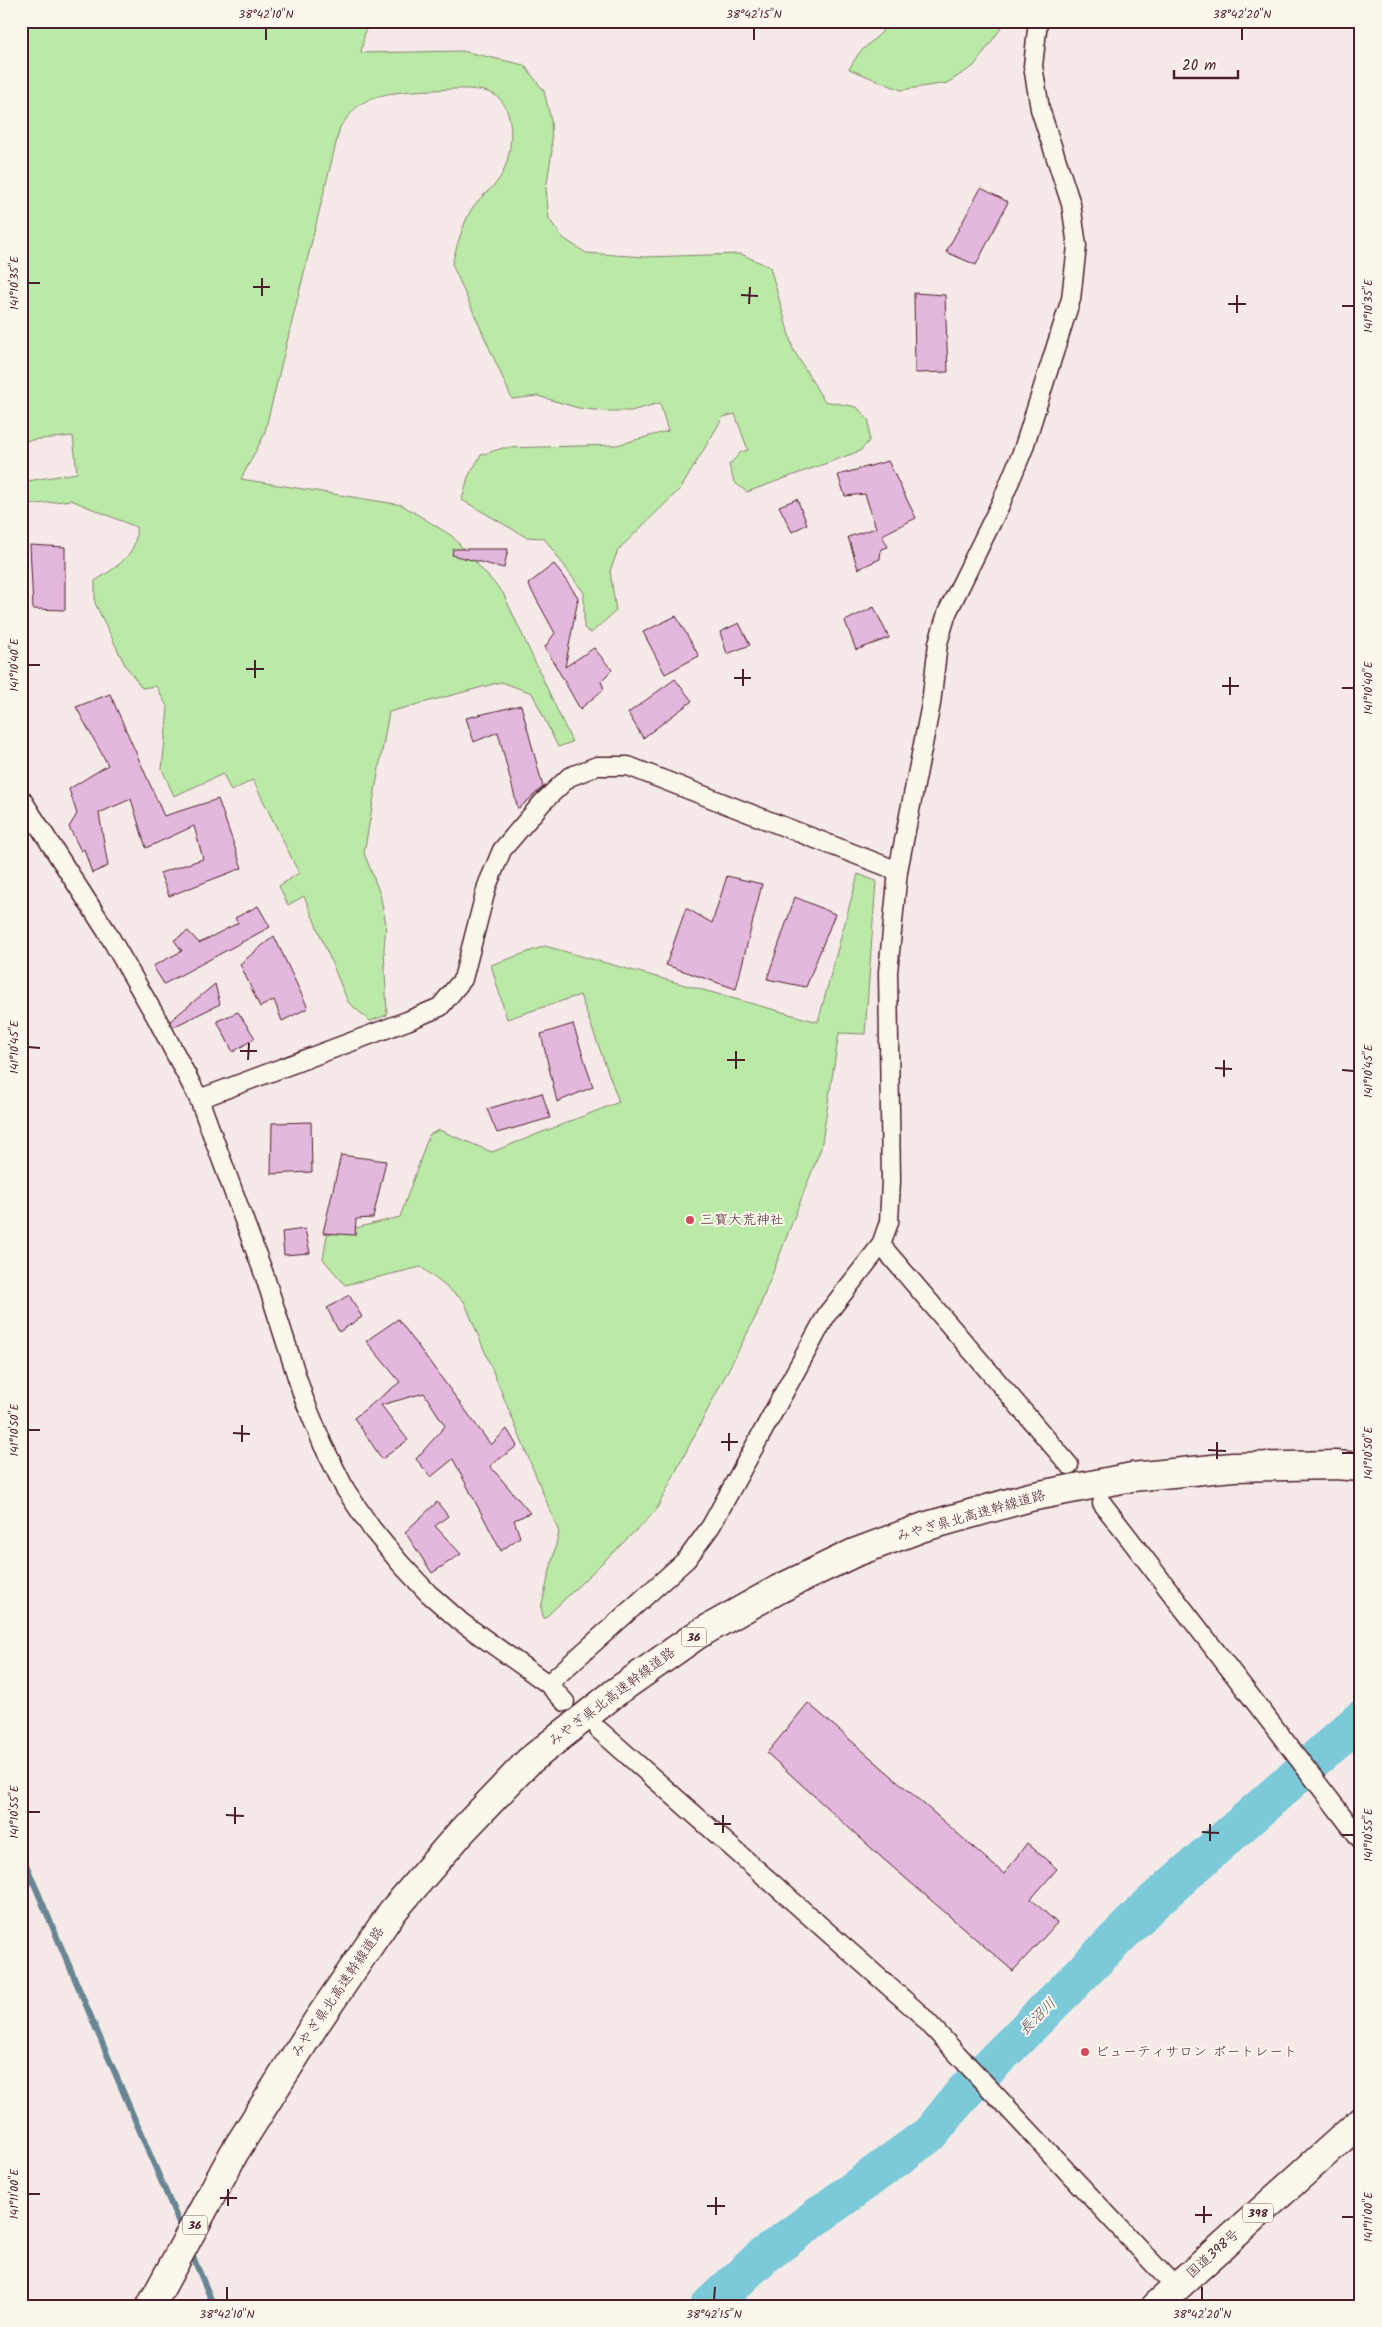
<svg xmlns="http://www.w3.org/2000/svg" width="1382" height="2327" viewBox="0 0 1382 2327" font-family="Kalam,'Klee One',sans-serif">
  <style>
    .green { fill: #bbeaa8; stroke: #82846a }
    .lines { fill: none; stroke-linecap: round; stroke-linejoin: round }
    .stream { stroke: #678593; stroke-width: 6 }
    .river { stroke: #7bc9d9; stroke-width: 38 }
    .building { fill: #e4b8dd; stroke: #4a1f2b }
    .minor-casing { stroke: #4a1f2b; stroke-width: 21 }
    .primary-casing { stroke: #4a1f2b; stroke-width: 31 }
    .trunk-casing { stroke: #4a1f2b; stroke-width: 31 }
    .minor { stroke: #fbf7ec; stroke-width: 18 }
    .primary { stroke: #fbf7ec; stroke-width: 28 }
    .trunk { stroke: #fbf7ec; stroke-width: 28 }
    .ticks { fill: none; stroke: #4a1f2b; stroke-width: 2 }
    .poi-dot { fill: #d1495b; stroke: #fbf7ec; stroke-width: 2 }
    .labels { text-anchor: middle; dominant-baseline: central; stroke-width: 4; stroke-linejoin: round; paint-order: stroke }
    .shield { fill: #fbf7ec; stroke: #7f6065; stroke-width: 1 }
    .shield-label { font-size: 12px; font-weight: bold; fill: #4a1f2b }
    .poi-label { font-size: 14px; fill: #4a1f2b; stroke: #fbf7ec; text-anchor: start }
    .street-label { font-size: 14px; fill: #4a1f2b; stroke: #fbf7ec }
    .water-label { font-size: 15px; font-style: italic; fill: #59525f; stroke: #fbf7ec }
    .neatline { fill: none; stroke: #4a1f2b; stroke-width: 2 }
    .ticks-label { font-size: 12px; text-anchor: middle; fill: #4a1f2b }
  </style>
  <rect width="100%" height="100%" fill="#f6eae9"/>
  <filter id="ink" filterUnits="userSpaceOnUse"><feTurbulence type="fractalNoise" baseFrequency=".02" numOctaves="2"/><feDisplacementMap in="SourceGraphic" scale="10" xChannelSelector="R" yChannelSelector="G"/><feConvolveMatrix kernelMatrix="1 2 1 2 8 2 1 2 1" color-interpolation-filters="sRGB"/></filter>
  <g filter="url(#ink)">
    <!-- green -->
    <g class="green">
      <path d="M 21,21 L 367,21 L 361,53 L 462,51 L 524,65 L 544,91 L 551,120 L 552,151 L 546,189 L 549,219 L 563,238 L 586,253 L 644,257 L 741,254 L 770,267 L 793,349 L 824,401 L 857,407 L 869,421 L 869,441 L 860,451 L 747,492 L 734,482 L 729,465 L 741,452 L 748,450 L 735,414 L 723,417 L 681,488 L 618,550 L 610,571 L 616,611 L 591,633 L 584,628 L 584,593 L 544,538 L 526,537 L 462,500 L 468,477 L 481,455 L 503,448 L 617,445 L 668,431 L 660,403 L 631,411 L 604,411 L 578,408 L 538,396 L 512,399 L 452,264 C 457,246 462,226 471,210 C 478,198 489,192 497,182 C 513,163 520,104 491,93 C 474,87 451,89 434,90 C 412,91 373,92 357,107 C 351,112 345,121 340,127 L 264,435 L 241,479 L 402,505 L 452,536 L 503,593 L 572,742 L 558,747 L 532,693 L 501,682 L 389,712 L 364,853 L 380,894 L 386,924 L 384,949 L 387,1015 L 370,1021 L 348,1002 L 304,896 L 288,905 L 279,886 L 299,873 L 253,780 L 231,791 L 223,774 L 174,796 L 162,769 L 168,708 L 156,686 L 142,688 L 125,665 L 95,603 L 95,581 C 116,567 139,555 136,527 L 71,500 L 21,506 L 21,482 L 77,473 L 73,436 L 21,441 Z"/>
      <path d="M 886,21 L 1006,21 L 974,66 L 947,83 L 901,90 L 849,69 L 859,53 L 882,32 Z"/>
      <path d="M 858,874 L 876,881 L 865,1034 L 839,1033 L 821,1148 L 756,1316 L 655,1512 L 544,1619 L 541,1608 L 559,1532 L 464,1301 L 421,1267 L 345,1285 L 323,1259 L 327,1235 L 400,1217 L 429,1135 L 439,1130 L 492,1152 L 619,1102 L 580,995 L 507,1019 L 491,965 L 545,946 L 818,1022 Z"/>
    </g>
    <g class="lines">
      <!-- stream -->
      <g class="stream">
        <path d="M 21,1853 L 183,2232"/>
        <path d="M 190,2250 L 214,2306"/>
      </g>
      <!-- river -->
      <path class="river" d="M 709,2306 L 762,2257 L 931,2133 L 964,2092 L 1151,1904 L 1361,1719"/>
    </g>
    <!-- building -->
    <g class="building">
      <path d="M 981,188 L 1008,202 L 976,265 L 946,252 Z"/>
      <path d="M 914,293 L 945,295 L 948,372 L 915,373 Z"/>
      <path d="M 888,461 L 916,518 L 882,535 L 888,547 L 881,549 L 880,559 L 858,569 L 848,537 L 876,528 L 865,494 L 845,496 L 838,475 Z"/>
      <path d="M 797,499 L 807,524 L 792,532 L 779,506 Z"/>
      <path d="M 30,545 L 65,547 L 65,610 L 33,609 Z"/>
      <path d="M 453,549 L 508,549 L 504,568 L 452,555 Z"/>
      <path d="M 554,564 L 578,597 L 577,601 L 578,599 L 565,667 L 594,648 L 612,670 L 601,681 L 604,689 L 580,709 L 545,647 L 555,633 L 528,584 Z"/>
      <path d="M 874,607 L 889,638 L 856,650 L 845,621 Z"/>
      <path d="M 676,616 L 699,656 L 665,674 L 643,632 Z"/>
      <path d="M 739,623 L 750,645 L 727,654 L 720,632 Z"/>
      <path d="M 675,679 L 692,701 L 643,738 L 628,713 Z"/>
      <path d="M 110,694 L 164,816 L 218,799 L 242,868 L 169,896 L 160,873 L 203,859 L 194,826 L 146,848 L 131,799 L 99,813 L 108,866 L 92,873 L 84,849 L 81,851 L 69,827 L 77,814 L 69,789 L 108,765 L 76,707 Z"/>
      <path d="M 521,705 L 543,787 L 518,809 L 498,732 L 474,742 L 466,718 Z"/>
      <path d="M 727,876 L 762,884 L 736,989 L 666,965 L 686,908 L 712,923 Z"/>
      <path d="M 795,897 L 835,914 L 806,987 L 767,979 Z"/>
      <path d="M 258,906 L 270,927 L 164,984 L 153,966 L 182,951 L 174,940 L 188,931 L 199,943 L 238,923 L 235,918 Z"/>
      <path d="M 274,936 L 308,1008 L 282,1021 L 274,1000 L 260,1007 L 240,964 Z"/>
      <path d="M 215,984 L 220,1004 L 173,1027 L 170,1021 Z"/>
      <path d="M 238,1012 L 255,1038 L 233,1052 L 217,1021 Z"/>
      <path d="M 573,1024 L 593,1087 L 557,1102 L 541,1034 Z"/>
      <path d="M 542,1093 L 550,1118 L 497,1133 L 487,1109 Z"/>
      <path d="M 311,1122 L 312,1172 L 271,1174 L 272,1123 Z"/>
      <path d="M 341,1155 L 386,1161 L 373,1218 L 356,1219 L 355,1235 L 323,1233 Z"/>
      <path d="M 305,1229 L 310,1253 L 284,1255 L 282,1232 Z"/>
      <path d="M 349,1295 L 362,1317 L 339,1332 L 327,1308 Z"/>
      <path d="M 398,1319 L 491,1445 L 507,1429 L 517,1446 L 490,1466 L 530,1513 L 514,1520 L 520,1537 L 501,1551 L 453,1459 L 431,1477 L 416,1459 L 445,1426 L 424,1393 L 381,1405 L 408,1440 L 382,1459 L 354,1418 L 400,1382 L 366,1341 Z"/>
      <path d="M 437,1502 L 448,1516 L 435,1526 L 461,1554 L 432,1573 L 405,1532 Z"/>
      <path d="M 808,1703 L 1004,1874 L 1027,1843 L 1057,1869 L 1031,1899 L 1057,1923 L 1013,1971 L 881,1857 L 767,1753 Z"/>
    </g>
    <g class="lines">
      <!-- minor casing -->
      <g class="minor-casing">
        <g id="minor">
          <path d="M 21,798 L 107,932 L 156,1017 L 199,1099 L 264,1274 L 304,1399 L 323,1445 L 345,1489 L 372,1529 L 400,1563 L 428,1593 L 461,1622 L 548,1684 L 565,1702"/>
          <path d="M 199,1099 L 407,1021 L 440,1007 L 463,979 L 487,886 L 502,850 L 542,803 L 569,777 L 597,766 L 628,766 L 898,871"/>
          <path d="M 881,1245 L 1069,1465"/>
          <path d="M 1102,1503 L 1361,1840"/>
          <path d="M 548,1684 L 687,1559 L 711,1526 L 827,1314 L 881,1245 L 889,1222 L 891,1180 L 888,972 L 898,871 L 931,704 L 938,643 L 947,613 L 1000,505 L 1023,450 L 1071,299 L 1077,246 L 1071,204 L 1040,109 L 1033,66 L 1038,21"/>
          <path d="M 599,1730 L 919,2013 L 1176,2288"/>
        </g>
      </g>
      <!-- primary casing -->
      <g class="primary-casing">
        <path id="primary" d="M 151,2306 L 234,2153 L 316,2023 L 392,1912 L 462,1831 L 528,1762 L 616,1692 L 697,1635 L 779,1589 L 854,1553 L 924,1527 L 1030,1497 L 1132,1477 L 1233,1467 L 1335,1465 L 1361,1467"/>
      </g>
      <!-- trunk casing -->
      <g class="trunk-casing">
        <path id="trunk" d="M 1156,2306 L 1361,2121"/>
      </g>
      <!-- minor -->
      <use href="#minor" class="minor"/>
      <!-- primary -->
      <use href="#primary" class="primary"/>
      <!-- trunk -->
      <use href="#trunk" class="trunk"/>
    </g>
  </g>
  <!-- ticks -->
  <path class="ticks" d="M 266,40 L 266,28M 754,40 L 754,28M 1242,40 L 1242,28M 28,283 L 40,283M 253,287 L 270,287M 741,295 L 758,296M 262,296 L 262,278M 749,304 L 750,287M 1228,304 L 1246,304M 1342,306 L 1354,306M 1237,313 L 1237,295M 28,665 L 40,665M 246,669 L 264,669M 255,678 L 255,660M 734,678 L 751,678M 743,686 L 743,669M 1222,686 L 1239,686M 1342,688 L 1354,688M 1230,695 L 1230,677M 28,1047 L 40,1048M 240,1051 L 257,1051M 248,1060 L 249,1043M 727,1060 L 745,1060M 1215,1068 L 1232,1069M 736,1069 L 736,1051M 1342,1070 L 1354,1071M 1224,1077 L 1224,1060M 28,1430 L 40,1430M 233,1433 L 250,1434M 242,1442 L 242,1425M 721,1442 L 738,1442M 1208,1450 L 1226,1451M 729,1451 L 729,1433M 1342,1453 L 1354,1453M 1217,1459 L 1217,1442M 28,1812 L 40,1812M 226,1815 L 244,1816M 235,1824 L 235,1807M 714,1824 L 731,1824M 1202,1832 L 1219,1833M 723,1833 L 723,1815M 1342,1835 L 1354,1835M 1210,1841 L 1210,1824M 28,2194 L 40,2194M 220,2198 L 237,2198M 228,2206 L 228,2189M 707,2206 L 725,2206M 716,2215 L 716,2197M 1195,2215 L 1212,2215M 1342,2217 L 1354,2217M 1204,2223 L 1204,2206M 227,2300 L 227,2287M 714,2300 L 715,2287M 1202,2300 L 1202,2287"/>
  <!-- markers -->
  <g class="poi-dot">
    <circle cx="690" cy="1220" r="5"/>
    <circle cx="1085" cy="2052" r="5"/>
  </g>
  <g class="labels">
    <!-- shield labels -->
    <g class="shield">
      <rect x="681.5" y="1627.5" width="25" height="19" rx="4"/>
      <rect x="1243" y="2203.5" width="30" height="19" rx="4"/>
      <rect x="182.5" y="2215.5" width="25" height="19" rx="4"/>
    </g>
    <g class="shield-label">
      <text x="694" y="1637">36</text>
      <text x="1258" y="2213">398</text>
      <text x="195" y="2225">36</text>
    </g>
    <!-- poi labels -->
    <g class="poi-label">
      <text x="700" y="1220">三寳大荒神社</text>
      <text x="1095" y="2052">ビューティサロン ポートレート</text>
    </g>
    <!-- street labels -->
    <g class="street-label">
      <text transform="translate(971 1516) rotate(-16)">みやぎ県北高速幹線道路</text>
      <text transform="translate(612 1697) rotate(-37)">みやぎ県北高速幹線道路</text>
      <text transform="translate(338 1992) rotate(-56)">みやぎ県北高速幹線道路</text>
      <text transform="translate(1213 2254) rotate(-42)">国道398号</text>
    </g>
    <!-- water labels -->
    <g class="water-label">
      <text transform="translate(1038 2017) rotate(-45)">長沼川</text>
    </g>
  </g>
  <!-- margin -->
  <rect width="1382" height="2327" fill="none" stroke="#fbf7ec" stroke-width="55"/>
  <!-- scale -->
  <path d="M1174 70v8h64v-8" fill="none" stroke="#4a1f2b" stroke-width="2.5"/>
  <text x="1182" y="70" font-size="15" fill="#4a1f2b" stroke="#fbf7ec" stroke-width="4" paint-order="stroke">20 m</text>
  <rect x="28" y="28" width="1326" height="2272" class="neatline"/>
  <g class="ticks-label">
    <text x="266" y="18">38°42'10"N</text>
    <text x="754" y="18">38°42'15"N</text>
    <text x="1242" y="18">38°42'20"N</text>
    <text transform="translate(14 283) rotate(-90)" y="4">141°10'35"E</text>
    <text transform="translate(1368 306) rotate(-90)" y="4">141°10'35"E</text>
    <text transform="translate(14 665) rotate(-90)" y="4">141°10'40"E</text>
    <text transform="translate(1368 688) rotate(-90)" y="4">141°10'40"E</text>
    <text transform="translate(14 1047) rotate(-90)" y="4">141°10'45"E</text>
    <text transform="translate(1368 1071) rotate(-90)" y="4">141°10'45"E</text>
    <text transform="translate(14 1430) rotate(-90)" y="4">141°10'50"E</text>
    <text transform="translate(1368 1453) rotate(-90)" y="4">141°10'50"E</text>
    <text transform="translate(14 1812) rotate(-90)" y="4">141°10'55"E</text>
    <text transform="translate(1368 1835) rotate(-90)" y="4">141°10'55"E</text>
    <text transform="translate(14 2194) rotate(-90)" y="4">141°11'00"E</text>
    <text transform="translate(1368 2217) rotate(-90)" y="4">141°11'00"E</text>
    <text x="227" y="2318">38°42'10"N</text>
    <text x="714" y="2318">38°42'15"N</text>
    <text x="1202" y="2318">38°42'20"N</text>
  </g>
</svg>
